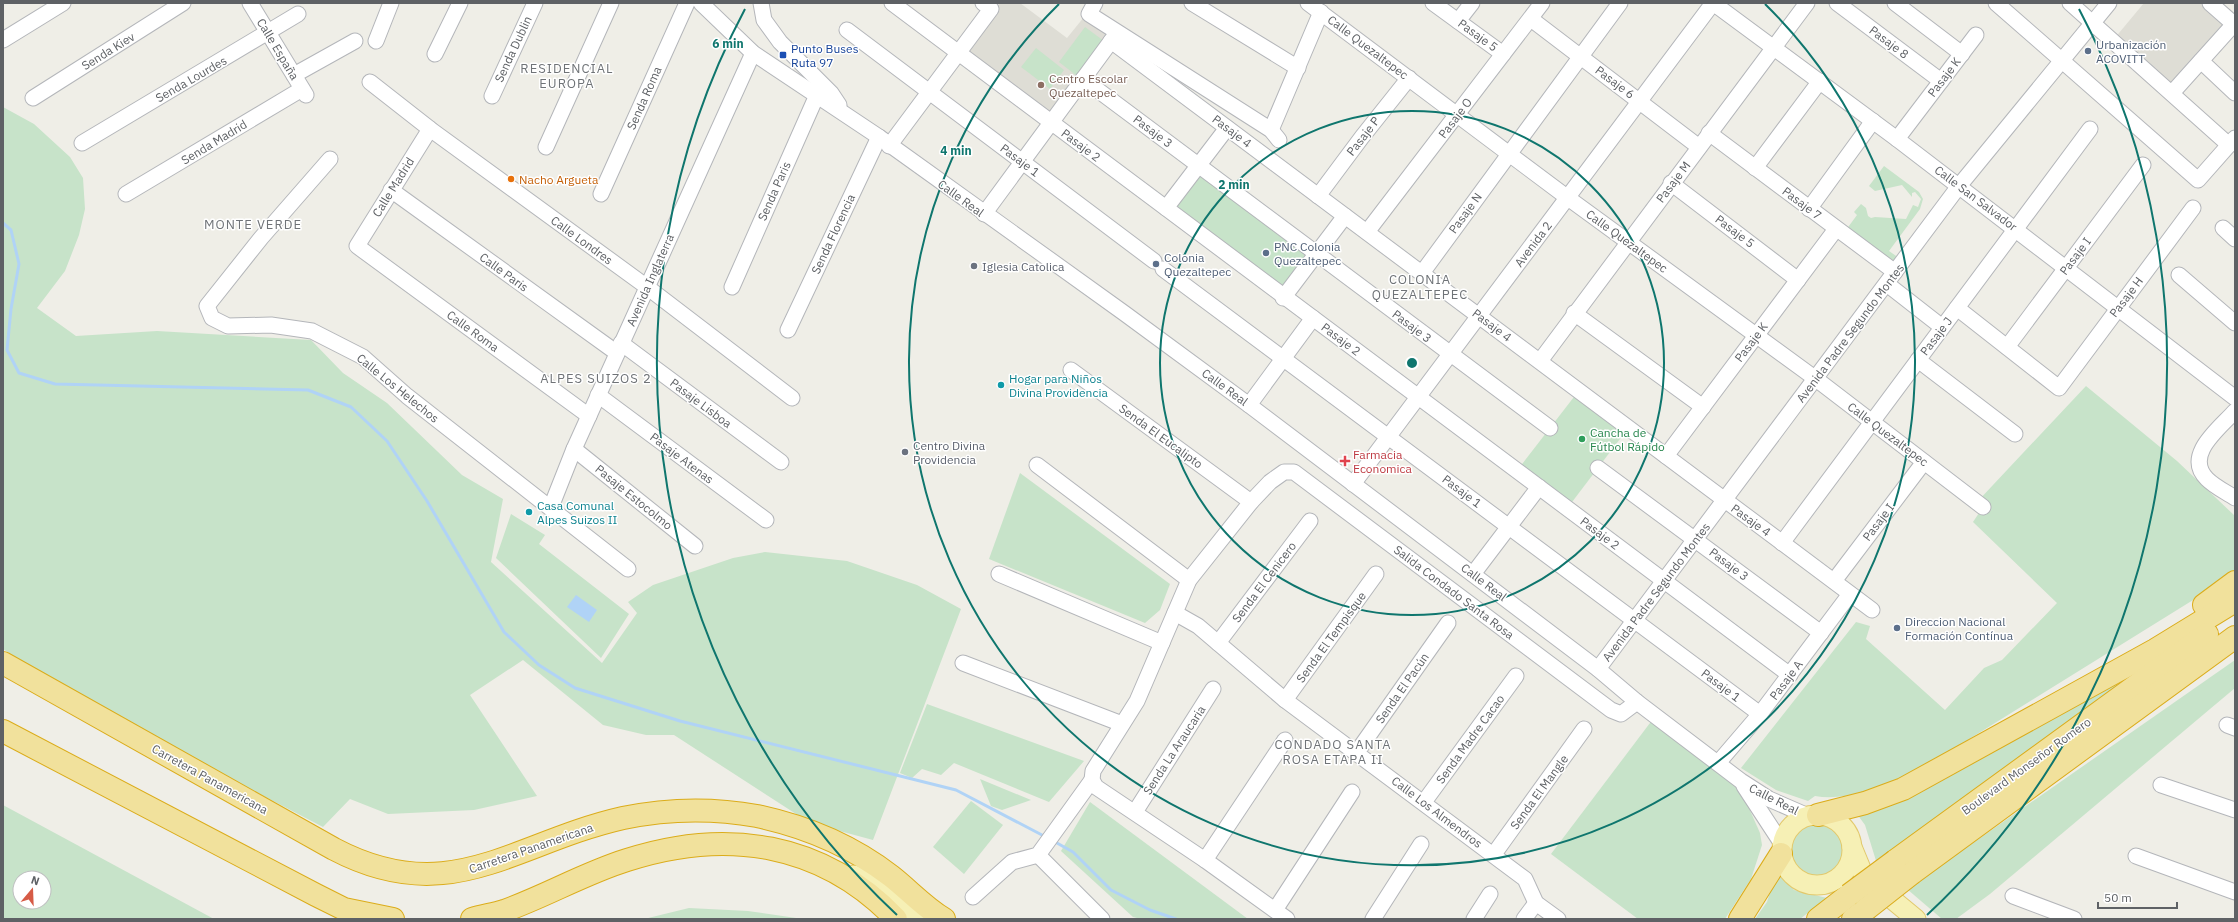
<svg xmlns="http://www.w3.org/2000/svg" width="2238" height="922" viewBox="0 0 2238 922" font-family="'IBM Plex Sans',sans-serif">
  <style>
    .education { fill: #deddd5 }
    .green { fill: #c7e3c9; fill-rule: evenodd }
    .water { fill: #b0d3f6 }
    .lines { fill: none; stroke-linecap: round; stroke-linejoin: round }
    .stream { stroke: #b0d3f6; stroke-width: 3 }
    .minor-casing { stroke: #b4b6ba; stroke-width: 17 }
    .major-casing { stroke: #e2c96d; stroke-width: 21 }
    .highway-casing { stroke: #dbac1a; stroke-width: 24 }
    .minor { stroke: #fff; stroke-width: 15 }
    .major { stroke: #f6f0b5; stroke-width: 19 }
    .highway { stroke: #f1e19c; stroke-width: 22 }
    .highway-bridge-casing { stroke: #dbac1a; stroke-width: 24; stroke-linecap: butt }
    .highway-bridge { stroke: #f1e19c; stroke-width: 22 }
    .ring { fill: none; stroke: #0f766e; stroke-width: 2 }
    .service-dot { fill: #5c6f8a; stroke: #fff; stroke-width: 1.5 }
    .transit-dot { fill: #1a4fb4; stroke: #fff; stroke-width: 1.5 }
    .education-dot { fill: #8d6e63; stroke: #fff; stroke-width: 1.5 }
    .food-dot { fill: #e8710a; stroke: #fff; stroke-width: 1.5 }
    .worship-dot { fill: #6b7280; stroke: #fff; stroke-width: 1.5 }
    .culture-dot { fill: #0f9aa8; stroke: #fff; stroke-width: 1.5 }
    .leisure-dot { fill: #2e9e5b; stroke: #fff; stroke-width: 1.5 }
    .health-dot { fill: #e0444e; stroke: #fff; stroke-width: 1.5 }
    .labels { text-anchor: middle; dominant-baseline: central; stroke-width: 3; stroke-linejoin: round; paint-order: stroke }
    .street-label { font-size: 12px; fill: #5e6165; stroke: #fff }
    .service-label { font-size: 12px; fill: #4e5e75; stroke: #fff; text-anchor: start }
    .transit-label { font-size: 12px; fill: #164399; stroke: #fff; text-anchor: start }
    .education-label { font-size: 12px; fill: #785e54; stroke: #fff; text-anchor: start }
    .food-label { font-size: 12px; fill: #c56008; stroke: #fff; text-anchor: start }
    .worship-label { font-size: 12px; fill: #5b616d; stroke: #fff; text-anchor: start }
    .culture-label { font-size: 12px; fill: #0d838f; stroke: #fff; text-anchor: start }
    .leisure-label { font-size: 12px; fill: #27864d; stroke: #fff; text-anchor: start }
    .health-label { font-size: 12px; fill: #be3a42; stroke: #fff; text-anchor: start }
    .neighbourhood-label { font-size: 13px; letter-spacing: 1px; fill: #6f7377; stroke: #fff }
    .centre { fill: #0f766e; stroke: #fff; stroke-width: 2 }
    .ring-label { font-size: 12px; text-anchor: middle; font-weight: bold; fill: #0f766e; stroke: #fff; stroke-width: 3; stroke-linejoin: round; paint-order: stroke }
  </style>
  <rect width="100%" height="100%" fill="#efeee7"/>
  <!-- education -->
  <g class="education">
    <path d="M 1000,3 L 1020,3 L 1067,38 L 1084,17 L 1113,35 L 1050,118 L 963,52 Z"/>
    <path d="M 2144,3 L 2206,3 L 2230,24 L 2171,90 L 2114,39 Z"/>
  </g>
  <!-- green -->
  <g class="green">
    <path d="M 1085,27 L 1104,41 L 1077,76 L 1059,62 Z"/>
    <path d="M 1036,48 L 1064,70 L 1050,89 L 1021,67 Z"/>
    <path d="M 3,107 L 34,124 L 70,157 L 83,178 L 85,209 L 79,235 L 65,271 L 37,308 L 76,336 L 157,331 L 311,340 L 343,373 L 387,403 L 462,475 L 503,499 L 491,562 L 602,663 L 637,613 L 628,602 L 653,585 L 733,558 L 765,552 L 847,561 L 917,585 L 961,609 L 873,840 L 810,823 L 674,735 L 646,735 L 603,725 L 523,660 L 470,695 L 537,796 L 474,810 L 388,814 L 350,799 L 323,827 L 191,758 L 31,668 L 3,649 Z"/>
    <path d="M 1884,166 L 1919,192 L 1923,199 L 1920,209 L 1889,251 L 1899,258 L 1893,266 L 1846,230 L 1857,215 L 1854,212 L 1861,204 L 1866,208 L 1868,216 L 1871,218 L 1875,217 L 1906,219 L 1913,205 L 1918,207 L 1921,199 L 1915,192 L 1912,193 L 1912,197 L 1902,185 L 1875,191 L 1869,186 Z"/>
    <path d="M 1200,170 L 1312,254 L 1283,293 L 1170,208 Z"/>
    <path d="M 2086,386 L 2177,461 L 2235,516 L 2235,574 L 1900,782 C 1873,789 1843,801 1815,796 L 1808,801 L 1776,790 L 1741,768 L 1856,622 L 1870,626 L 1866,639 L 1945,710 L 1984,668 L 2002,660 L 2057,603 L 1973,522 L 1983,507 L 1978,501 Z"/>
    <path d="M 1577,393 L 1626,431 L 1569,506 L 1519,468 Z"/>
    <path d="M 1020,473 L 1170,584 L 1160,610 L 1145,623 L 989,559 Z"/>
    <path d="M 511,514 L 545,535 L 539,544 L 629,614 L 601,658 L 496,558 Z"/>
    <path d="M 2160,653 L 1877,864 L 1865,825 L 1857,814 Z"/>
    <path d="M 2235,660 L 2235,688 L 1990,894 L 1956,919 L 1942,919 L 1907,889 Z"/>
    <path d="M 927,704 L 1084,761 L 1049,802 L 954,763 L 941,775 L 922,769 L 912,778 L 900,773 Z"/>
    <path d="M 1653,719 L 1737,781 L 1760,833 L 1762,845 L 1751,879 L 1725,919 L 1638,919 L 1551,854 Z"/>
    <path d="M 980,779 L 1031,800 L 1002,810 L 991,806 Z"/>
    <path d="M 971,801 L 1003,825 L 964,874 L 933,847 Z"/>
    <path d="M 1090,802 L 1248,919 L 1141,919 L 1133,917 L 1061,851 Z"/>
    <path d="M 3,805 L 214,919 L 3,919 ZM 20,878 L 44,878 L 44,902 L 20,902 Z"/>
    <circle cx="1818" cy="851" r="31"/>
    <path d="M 1778,867 L 1794,890 L 1827,898 L 1800,919 L 1755,919 L 1767,902 Z"/>
    <path d="M 689,908 L 748,911 L 803,919 L 644,919 Z"/>
  </g>
  <!-- water -->
  <path class="water" d="M 576,595 L 597,610 L 589,622 L 567,607 Z"/>
  <g class="lines">
    <!-- stream -->
    <g class="stream">
      <path d="M 3,223 L 11,230 L 19,264 L 11,309 L 7,350 L 19,373 L 55,384 L 308,390 L 351,407 L 387,441 L 427,501 L 504,632 L 539,665 L 575,688 L 680,721 L 956,790 L 1042,835"/>
      <path d="M 1057,843 L 1073,852 L 1111,890 L 1150,910 L 1176,919"/>
    </g>
    <!-- minor casing -->
    <g class="minor-casing">
      <g id="minor">
        <path d="M 250,3 L 306,95"/>
        <path d="M 701,3 L 753,53 L 879,137 L 1124,313 L 1249,405 L 1598,669 L 1637,702 L 1741,781 L 1769,799 L 1808,816"/>
        <path d="M 761,3 L 764,20 L 780,42 L 831,93 L 839,105"/>
        <path d="M 892,3 L 1790,675"/>
        <path d="M 1095,3 L 1089,14 L 1271,130 L 1279,140"/>
        <path d="M 1192,3 L 1298,68"/>
        <path d="M 1308,3 L 1568,198 L 1816,379 L 1983,507"/>
        <path d="M 1433,3 L 1503,54"/>
        <path d="M 1837,3 L 1941,81"/>
        <path d="M 1895,3 L 1962,54"/>
        <path d="M 1996,3 L 2198,180 L 2235,138"/>
        <path d="M 2070,3 L 2229,145"/>
        <path d="M 2210,3 L 2235,25"/>
        <path d="M 1531,19 L 1699,147"/>
        <path d="M 1458,21 L 1472,3"/>
        <path d="M 847,30 L 1154,261"/>
        <path d="M 3,40 L 63,3"/>
        <path d="M 376,41 L 391,3"/>
        <path d="M 1111,41 L 1872,610"/>
        <path d="M 435,54 L 460,3"/>
        <path d="M 2201,61 L 2235,93"/>
        <path d="M 294,75 L 355,41"/>
        <path d="M 1083,79 L 1550,428"/>
        <path d="M 370,82 L 430,129 L 647,287 L 792,398"/>
        <path d="M 2172,93 L 2234,24"/>
        <path d="M 492,96 L 535,3"/>
        <path d="M 33,98 L 183,3"/>
        <path d="M 430,129 L 357,246 L 589,416"/>
        <path d="M 1271,130 L 1321,12"/>
        <path d="M 1709,133 L 1895,272"/>
        <path d="M 1897,139 L 1976,35"/>
        <path d="M 82,143 L 298,14"/>
        <path d="M 889,146 L 991,9 L 983,3"/>
        <path d="M 546,147 L 611,3"/>
        <path d="M 330,159 L 261,238 L 207,306 L 212,318 L 228,326 L 271,325 L 312,331 L 363,357 L 407,396 L 628,569"/>
        <path d="M 1755,168 L 1820,81"/>
        <path d="M 1671,183 L 1798,280"/>
        <path d="M 391,190 L 617,353"/>
        <path d="M 126,194 L 302,89"/>
        <path d="M 601,194 L 687,3"/>
        <path d="M 1318,196 L 1362,137 L 1409,78"/>
        <path d="M 1166,208 L 1227,128"/>
        <path d="M 1809,209 L 1873,121"/>
        <path d="M 984,214 L 1117,33"/>
        <path d="M 2223,228 L 2235,239"/>
        <path d="M 1367,232 L 1542,3"/>
        <path d="M 1163,269 L 1760,714"/>
        <path d="M 1422,273 L 1620,3"/>
        <path d="M 2179,275 L 2235,323"/>
        <path d="M 1887,284 L 1942,327"/>
        <path d="M 732,287 L 817,95"/>
        <path d="M 1283,298 L 1345,216"/>
        <path d="M 1957,308 L 2059,388 L 2193,208"/>
        <path d="M 1574,313 L 1703,407"/>
        <path d="M 788,330 L 879,137"/>
        <path d="M 621,343 L 781,462"/>
        <path d="M 2007,347 L 2143,165"/>
        <path d="M 1918,360 L 2015,434"/>
        <path d="M 1540,361 L 1807,3"/>
        <path d="M 1071,370 L 1251,502"/>
        <path d="M 598,395 L 766,520"/>
        <path d="M 1249,405 L 1313,318"/>
        <path d="M 2235,411 C 2220,428 2183,455 2207,479 C 2215,487 2226,492 2235,498"/>
        <path d="M 574,449 L 695,546"/>
        <path d="M 1666,456 L 1836,229"/>
        <path d="M 1037,465 L 1189,580"/>
        <path d="M 1598,468 L 1821,633"/>
        <path d="M 1353,484 C 1473,324 1593,164 1713,3 L 1897,139 L 2235,398"/>
        <path d="M 552,508 L 553,502 L 574,449 L 753,53"/>
        <path d="M 1782,543 L 2090,129"/>
        <path d="M 999,574 L 1162,643"/>
        <path d="M 1473,574 L 1539,487"/>
        <path d="M 1834,581 L 1924,462"/>
        <path d="M 1175,613 L 1198,626 L 1285,700 L 1525,879 L 1536,903 L 1558,919"/>
        <path d="M 1218,643 L 1310,521"/>
        <path d="M 963,663 L 1122,724"/>
        <path d="M 1598,669 L 1959,186 L 2109,3"/>
        <path d="M 1285,700 L 1376,574"/>
        <path d="M 2227,725 L 2235,728"/>
        <path d="M 1357,752 L 1448,623"/>
        <path d="M 1718,763 L 1760,714 L 1850,594"/>
        <path d="M 2161,785 L 2235,810"/>
        <path d="M 1744,786 L 1782,844"/>
        <path d="M 1424,802 L 1516,676"/>
        <path d="M 1135,812 L 1213,689"/>
        <path d="M 1494,854 L 1584,729"/>
        <path d="M 1038,855 L 1102,919"/>
        <path d="M 2136,856 L 2235,892"/>
        <path d="M 1205,860 L 1285,740"/>
        <path d="M 2013,896 L 2074,919"/>
        <path d="M 973,897 L 1012,862 L 1038,855 L 1092,780"/>
        <path d="M 1275,910 L 1352,792"/>
        <path d="M 1287,919 L 1205,860 L 1096,787 L 1092,780 L 1093,771 L 1137,701 L 1189,580 L 1251,502 L 1270,482 L 1284,472 L 1294,472 L 1611,710 L 1621,714 L 1637,702"/>
        <path d="M 1373,919 L 1421,844"/>
        <path d="M 1474,919 L 1490,894"/>
        <path d="M 1524,919 L 1536,903"/>
      </g>
    </g>
    <!-- major casing -->
    <g class="major-casing">
      <g id="major">
        <circle cx="1817" cy="850" r="35"/>
        <path d="M 1852,847 L 1864,876 L 1916,919"/>
        <path d="M 854,875 L 881,889 L 916,919"/>
      </g>
    </g>
    <!-- highway casing -->
    <g class="highway-casing">
      <g id="highway">
        <path d="M 2204,605 L 2235,582"/>
        <path d="M 3,663 L 334,849 C 450,910 513,843 623,818 C 666,809 713,808 757,816 C 804,826 852,846 891,876 C 909,890 924,907 944,919"/>
        <path d="M 3,731 L 316,895 L 344,909 L 393,919"/>
        <path d="M 1818,815 L 1865,803 L 1903,789 L 2155,650 L 2235,601"/>
        <path d="M 1895,861 L 2207,634"/>
        <path d="M 1912,873 L 2235,637"/>
        <path d="M 472,919 C 482,916 494,914 504,911 C 546,896 585,873 627,860 C 726,828 822,842 896,919"/>
        <path d="M 1740,919 L 1781,854"/>
        <path d="M 1818,919 L 1849,895"/>
        <path d="M 1853,919 L 1865,910"/>
      </g>
    </g>
    <!-- minor -->
    <use href="#minor" class="minor"/>
    <!-- major -->
    <use href="#major" class="major"/>
    <!-- highway -->
    <use href="#highway" class="highway"/>
    <!-- highway-bridge casing -->
    <g class="highway-bridge-casing">
      <g id="highway-bridge">
        <path d="M 1849,895 L 1895,861"/>
        <path d="M 1865,910 L 1912,873"/>
      </g>
    </g>
    <!-- highway-bridge -->
    <use href="#highway-bridge" class="highway-bridge"/>
  </g>
  <!-- distance rings -->
  <g class="ring">
    <circle cx="1412" cy="363" r="252"/>
    <path d="M1765 4A503 503 0 1 1 1059 4"/>
    <path d="M897 915A755 755 0 0 1 745 9M2079 9A755 755 0 0 1 1927 915"/>
  </g>
  <!-- markers -->
  <g class="service-dot">
    <circle cx="2088" cy="51" r="4"/>
    <circle cx="1266" cy="253" r="4"/>
    <circle cx="1156" cy="264" r="4"/>
    <circle cx="1897" cy="628" r="4"/>
  </g>
  <rect class="transit-dot" x="779" y="51" width="8" height="8" rx="2"/>
  <circle class="education-dot" cx="1041" cy="85" r="4"/>
  <circle class="food-dot" cx="511" cy="179" r="4"/>
  <g class="worship-dot">
    <circle cx="974" cy="266" r="4"/>
    <circle cx="905" cy="452" r="4"/>
  </g>
  <g class="culture-dot">
    <circle cx="1001" cy="385" r="4"/>
    <circle cx="529" cy="512" r="4"/>
  </g>
  <circle class="leisure-dot" cx="1582" cy="439" r="4"/>
  <path class="health-dot" d="M1343 455h4v4h4v4h-4v4h-4v-4h-4v-4h4z"/>
  <g class="labels">
    <!-- street labels -->
    <g class="street-label">
      <text transform="translate(1478 35) rotate(36)">Pasaje 5</text>
      <text transform="translate(1889 42) rotate(37)">Pasaje 8</text>
      <text transform="translate(1368 47) rotate(37)">Calle Quezaltepec</text>
      <text transform="translate(278 49) rotate(59)">Calle España</text>
      <text transform="translate(513 49) rotate(-65)">Senda Dublin</text>
      <text transform="translate(108 51) rotate(-32)">Senda Kiev</text>
      <text transform="translate(1944 77) rotate(-53)">Pasaje K</text>
      <text transform="translate(191 79) rotate(-30)">Senda Lourdes</text>
      <text transform="translate(1615 82) rotate(37)">Pasaje 6</text>
      <text transform="translate(644 98) rotate(-66)">Senda Roma</text>
      <text transform="translate(1455 118) rotate(-53)">Pasaje O</text>
      <text transform="translate(1153 131) rotate(37)">Pasaje 3</text>
      <text transform="translate(1232 131) rotate(37)">Pasaje 4</text>
      <text transform="translate(1363 136) rotate(-52)">Pasaje P</text>
      <text transform="translate(214 142) rotate(-31)">Senda Madrid</text>
      <text transform="translate(1081 145) rotate(37)">Pasaje 2</text>
      <text transform="translate(1020 160) rotate(37)">Pasaje 1</text>
      <text transform="translate(1673 182) rotate(-53)">Pasaje M</text>
      <text transform="translate(393 187) rotate(-58)">Calle Madrid</text>
      <text transform="translate(774 191) rotate(-66)">Senda Paris</text>
      <text transform="translate(961 198) rotate(36)">Calle Real</text>
      <text transform="translate(1976 198) rotate(37)">Calle San Salvador</text>
      <text transform="translate(1802 203) rotate(37)">Pasaje 7</text>
      <text transform="translate(1465 213) rotate(-54)">Pasaje N</text>
      <text transform="translate(1735 231) rotate(37)">Pasaje 5</text>
      <text transform="translate(833 234) rotate(-65)">Senda Florencia</text>
      <text transform="translate(582 240) rotate(36)">Calle Londres</text>
      <text transform="translate(1627 241) rotate(36)">Calle Quezaltepec</text>
      <text transform="translate(1533 244) rotate(-53)">Avenida 2</text>
      <text transform="translate(2075 256) rotate(-53)">Pasaje I</text>
      <text transform="translate(504 272) rotate(36)">Calle Paris</text>
      <text transform="translate(650 280) rotate(-66)">Avenida Inglaterra</text>
      <text transform="translate(2126 297) rotate(-53)">Pasaje H</text>
      <text transform="translate(1492 325) rotate(37)">Pasaje 4</text>
      <text transform="translate(1412 326) rotate(37)">Pasaje 3</text>
      <text transform="translate(473 331) rotate(36)">Calle Roma</text>
      <text transform="translate(1850 333) rotate(-53)">Avenida Padre Segundo Montes</text>
      <text transform="translate(1936 336) rotate(-53)">Pasaje J</text>
      <text transform="translate(1341 339) rotate(37)">Pasaje 2</text>
      <text transform="translate(1751 342) rotate(-53)">Pasaje K</text>
      <text transform="translate(1225 387) rotate(36)">Calle Real</text>
      <text transform="translate(398 388) rotate(39)">Calle Los Helechos</text>
      <text transform="translate(701 403) rotate(37)">Pasaje Lisboa</text>
      <text transform="translate(1888 434) rotate(37)">Calle Quezaltepec</text>
      <text transform="translate(1161 436) rotate(36)">Senda El Eucalipto</text>
      <text transform="translate(682 458) rotate(37)">Pasaje Atenas</text>
      <text transform="translate(1462 491) rotate(37)">Pasaje 1</text>
      <text transform="translate(634 497) rotate(39)">Pasaje Estocolmo</text>
      <text transform="translate(1751 520) rotate(36)">Pasaje 4</text>
      <text transform="translate(1878 522) rotate(-53)">Pasaje I</text>
      <text transform="translate(1600 533) rotate(37)">Pasaje 2</text>
      <text transform="translate(1729 564) rotate(37)">Pasaje 3</text>
      <text transform="translate(1264 582) rotate(-53)">Senda El Cenicero</text>
      <text transform="translate(1484 582) rotate(37)">Calle Real</text>
      <text transform="translate(1454 592) rotate(37)">Salida Condado Santa Rosa</text>
      <text transform="translate(1656 592) rotate(-53)">Avenida Padre Segundo Montes</text>
      <text transform="translate(1331 637) rotate(-54)">Senda El Tempisque</text>
      <text transform="translate(1786 680) rotate(-53)">Pasaje A</text>
      <text transform="translate(1721 685) rotate(37)">Pasaje 1</text>
      <text transform="translate(1402 688) rotate(-55)">Senda El Pacún</text>
      <text transform="translate(1470 739) rotate(-54)">Senda Madre Cacao</text>
      <text transform="translate(1174 750) rotate(-57)">Senda La Araucaria</text>
      <text transform="translate(2026 766) rotate(-36)">Boulevard Monseñor Romero</text>
      <text transform="translate(210 779) rotate(29)">Carretera Panamericana</text>
      <text transform="translate(1539 792) rotate(-54)">Senda El Mangle</text>
      <text transform="translate(1774 799) rotate(27)">Calle Real</text>
      <text transform="translate(1437 812) rotate(37)">Calle Los Almendros</text>
      <text transform="translate(531 848) rotate(-19)">Carretera Panamericana</text>
    </g>
    <!-- service labels -->
    <g class="service-label">
      <text x="2096" y="44">Urbanización<tspan x="2096" dy="14">ACOVITT</tspan></text>
      <text x="1274" y="246">PNC Colonia<tspan x="1274" dy="14">Quezaltepec</tspan></text>
      <text x="1164" y="257">Colonia<tspan x="1164" dy="14">Quezaltepec</tspan></text>
      <text x="1905" y="621">Direccion Nacional<tspan x="1905" dy="14">Formación Contínua</tspan></text>
    </g>
    <!-- transit labels -->
    <g class="transit-label">
      <text x="791" y="48">Punto Buses<tspan x="791" dy="14">Ruta 97</tspan></text>
    </g>
    <!-- education labels -->
    <g class="education-label">
      <text x="1049" y="78">Centro Escolar<tspan x="1049" dy="14">Quezaltepec</tspan></text>
    </g>
    <!-- food labels -->
    <g class="food-label">
      <text x="519" y="179">Nacho Argueta</text>
    </g>
    <!-- worship labels -->
    <g class="worship-label">
      <text x="982" y="266">Iglesia Catolica</text>
      <text x="913" y="445">Centro Divina<tspan x="913" dy="14">Providencia</tspan></text>
    </g>
    <!-- culture labels -->
    <g class="culture-label">
      <text x="1009" y="378">Hogar para Niños<tspan x="1009" dy="14">Divina Providencia</tspan></text>
      <text x="537" y="505">Casa Comunal<tspan x="537" dy="14">Alpes Suizos II</tspan></text>
    </g>
    <!-- leisure labels -->
    <g class="leisure-label">
      <text x="1590" y="432">Cancha de<tspan x="1590" dy="14">Fútbol Rápido</tspan></text>
    </g>
    <!-- health labels -->
    <g class="health-label">
      <text x="1353" y="454">Farmacia<tspan x="1353" dy="14">Economica</tspan></text>
    </g>
    <!-- neighbourhood labels -->
    <g class="neighbourhood-label">
      <text x="567" y="68">RESIDENCIAL<tspan x="567" dy="15">EUROPA</tspan></text>
      <text x="253" y="224">MONTE VERDE</text>
      <text x="1420" y="279">COLONIA<tspan x="1420" dy="15">QUEZALTEPEC</tspan></text>
      <text x="596" y="378">ALPES SUIZOS 2</text>
      <text x="1333" y="744">CONDADO SANTA<tspan x="1333" dy="15">ROSA ETAPA II</tspan></text>
    </g>
  </g>
  <circle cx="1412" cy="363" r="6" class="centre"/>
  <g class="ring-label">
    <text x="728" y="48">6 min</text>
    <text x="956" y="155">4 min</text>
    <text x="1234" y="189">2 min</text>
  </g>
  <!-- border -->
  <rect width="2238" height="922" fill="none" stroke="#5e6165" stroke-width="8"/>
  <!-- north arrow -->
  <g transform="translate(32 890) rotate(19)"><circle r="19" fill="#ffffff" stroke="#bfc0c1"/>
  <path d="M0-3L7 15L0 10L-7 15Z" fill="#d65b46"/>
  <text y="-6" font-size="11" font-weight="bold" text-anchor="middle" fill="#5e6165">N</text>
  </g>
  <!-- scale -->
  <path d="M2098 902v6h79v-6" fill="none" stroke="#5e6165" stroke-width="2"/>
  <text x="2104" y="902" font-size="12" fill="#5e6165" stroke="#ffffff" stroke-width="3" paint-order="stroke">50 m</text>
</svg>
